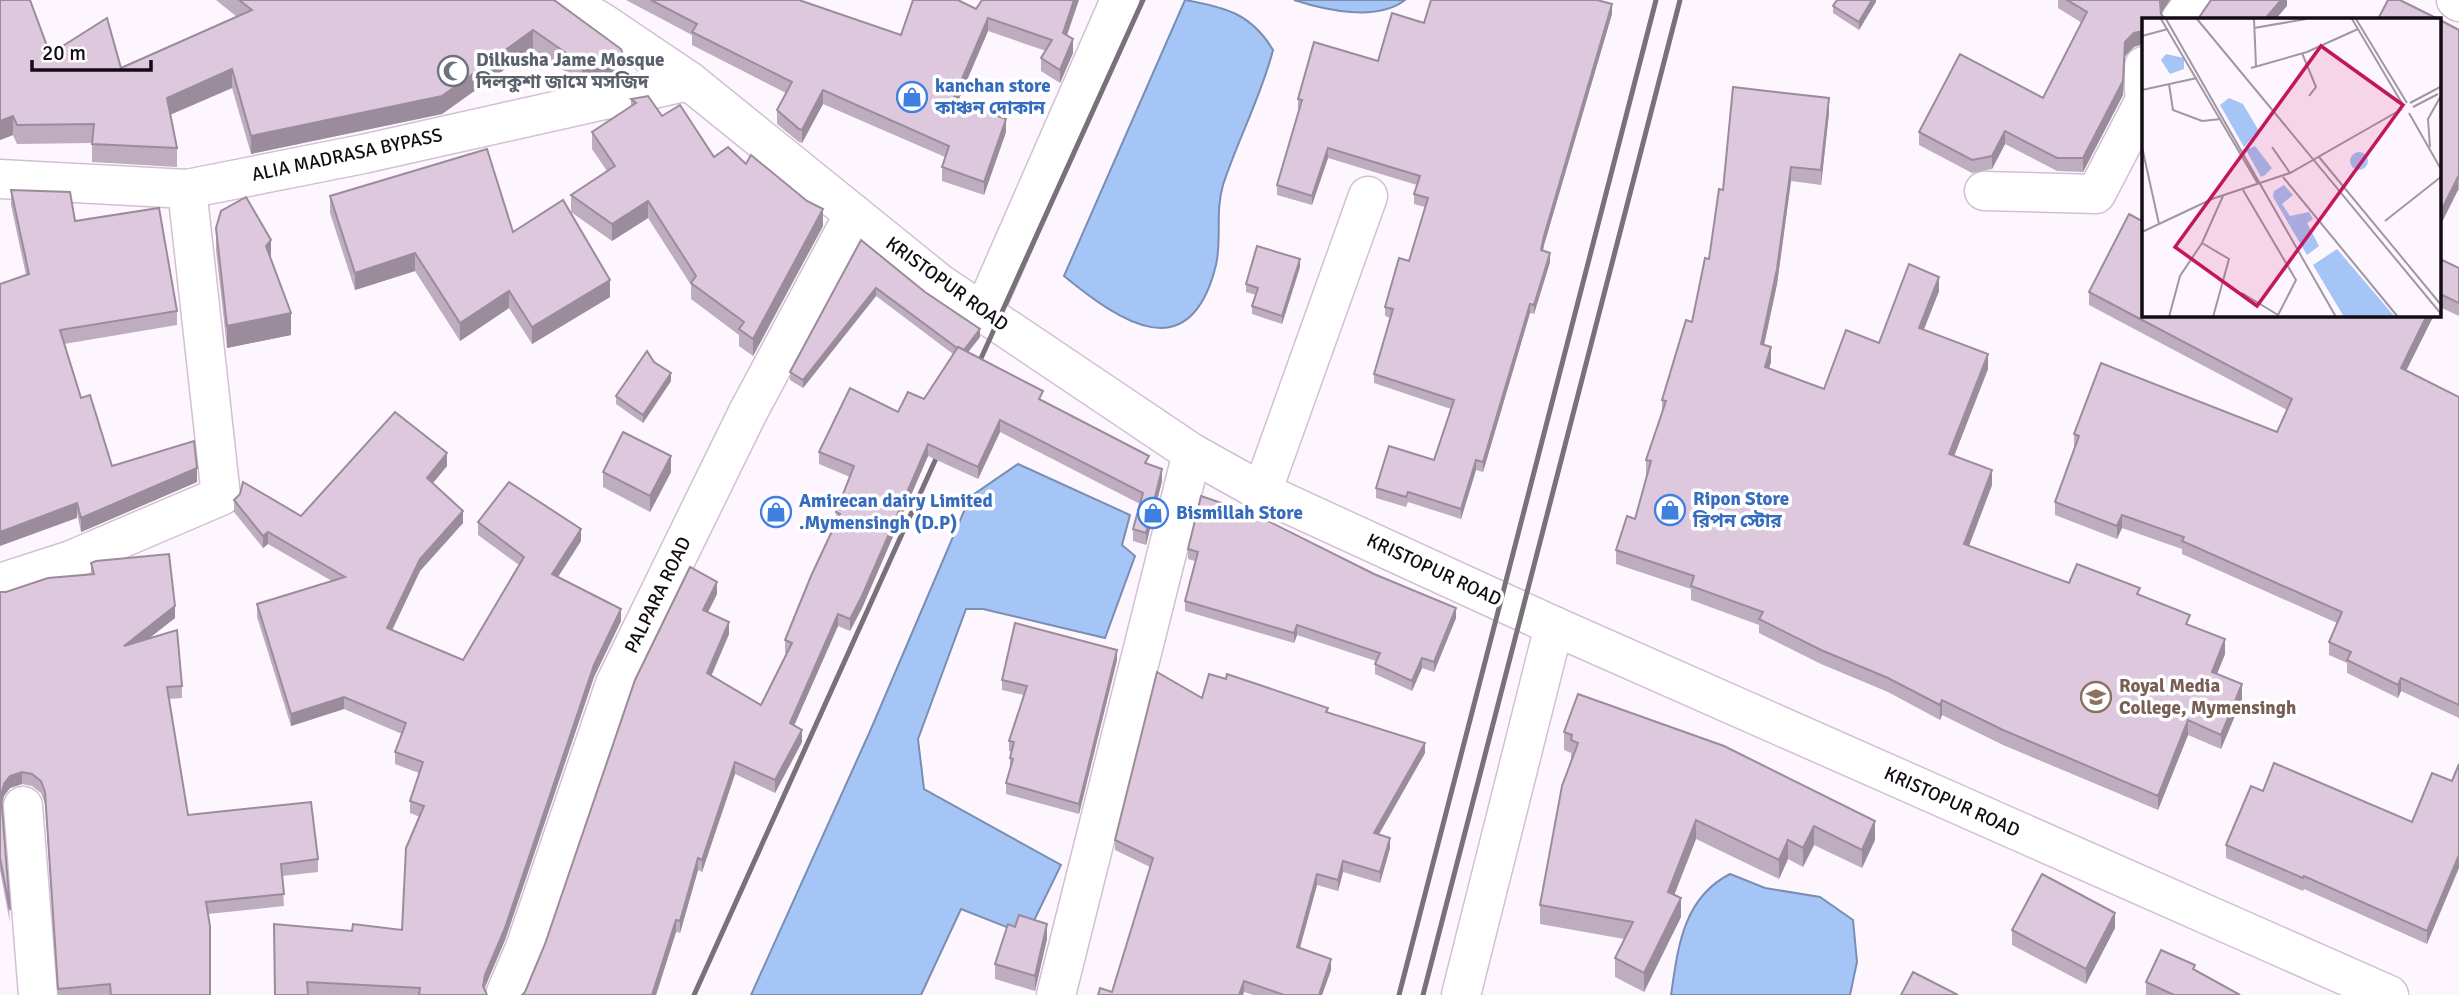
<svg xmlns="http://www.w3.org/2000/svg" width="2459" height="995" viewBox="0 0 2459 995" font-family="Signika,'Noto Sans Bengali',sans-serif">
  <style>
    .water { fill: #a5c5f6; stroke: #798eb2; stroke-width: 2 }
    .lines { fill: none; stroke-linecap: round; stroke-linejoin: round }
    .minor-casing { stroke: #d3bfd4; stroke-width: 41 }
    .major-casing { stroke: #d3bfd4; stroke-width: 41 }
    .minor { stroke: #fff; stroke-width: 38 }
    .major { stroke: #fff; stroke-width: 38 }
    .rail { stroke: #79717a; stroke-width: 5 }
    .wall { fill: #beacbf }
    .shaded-wall { fill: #9b8c9b }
    .building { fill: #ddc8de; stroke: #9b8c9b; stroke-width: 2 }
    .labels { text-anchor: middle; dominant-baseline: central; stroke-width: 7; stroke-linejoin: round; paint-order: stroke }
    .worship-label { font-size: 19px; font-weight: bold; fill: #5b616d; stroke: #fff; text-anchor: start }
    .shop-label { font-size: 19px; font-weight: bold; fill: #366cbe; stroke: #fff; text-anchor: start }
    .street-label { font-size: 19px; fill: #130c14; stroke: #fff }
    .education-label { font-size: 19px; font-weight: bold; fill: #785e54; stroke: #fff; text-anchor: start }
    .inset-road { fill: none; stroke: #a098a1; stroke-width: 2 }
    .view { fill: #c2185b; fill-opacity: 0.15; stroke: #c2185b; stroke-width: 3.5 }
    .inset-edge { fill: none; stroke: #130c14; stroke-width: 3.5 }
  </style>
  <rect width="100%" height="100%" fill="#fef6ff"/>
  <!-- water -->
  <g class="water">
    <path d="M 1185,0 C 1224,7 1251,13 1273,50 C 1261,97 1238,139 1223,185 C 1215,212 1222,238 1216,265 C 1190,370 1120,322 1064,276 Z"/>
    <path d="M 1294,0 L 1405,0 C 1377,22 1325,10 1294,0 Z"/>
    <path d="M 1018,464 L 1130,515 L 1122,545 L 1135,556 L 1105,638 L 983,609 L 966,609 L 918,739 L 924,789 L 1061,865 L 1027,935 L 961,909 L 921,995 L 751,995 L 871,729 L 970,497 Z"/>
    <path d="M 1730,874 L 1765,888 L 1820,897 L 1853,920 L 1857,962 L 1850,995 L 1671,995 C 1678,947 1683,898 1730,874 Z"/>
  </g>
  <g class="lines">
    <!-- minor casing -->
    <g class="minor-casing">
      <g id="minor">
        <path d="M 2456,0 L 2459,2"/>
        <path d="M 2181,19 L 2196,0"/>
        <path d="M 2144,66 L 2144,91"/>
        <path d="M 0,179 L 187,189 L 363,154 L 689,81"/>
        <path d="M 1984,191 L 2096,194 L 2144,102"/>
        <path d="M 983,313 L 1120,0"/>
        <path d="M 1262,492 L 1368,196"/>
        <path d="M 0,583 L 71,560 L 221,496 L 187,189"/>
        <path d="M 23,806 L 38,995"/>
        <path d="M 505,995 L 525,948 L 615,684 L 747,414 L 854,214"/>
        <path d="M 1056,995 L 1192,453"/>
        <path d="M 1461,995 L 1554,626"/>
      </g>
    </g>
    <!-- major casing -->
    <g class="major-casing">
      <path id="major" d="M 563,0 L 600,21 L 689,81 L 939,283 L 1192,453 L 1262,492 L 1554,626 L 2389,995"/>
    </g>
    <!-- minor -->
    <use href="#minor" class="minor"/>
    <!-- major -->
    <use href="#major" class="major"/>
    <!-- rail -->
    <g class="rail">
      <path d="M 973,376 L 1143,0"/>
      <path d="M 694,995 L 943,443"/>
      <path d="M 1399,995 L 1656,0"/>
      <path d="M 1423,995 L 1680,0"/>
    </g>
  </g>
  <!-- wall -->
  <g class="wall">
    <path d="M 0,0 L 50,54 L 121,68 L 237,17 L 216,0 L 554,0 L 623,73 L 582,83 L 533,49 L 442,114 L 251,154 L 232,88 L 170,115 L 177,148 L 177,167 L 92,162 L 92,143 L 17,144 L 13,135 L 0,140 Z"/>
    <path d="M 626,0 L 799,0 L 901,35 L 976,9 L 1067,36 L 1073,53 L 1060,83 L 1041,71 L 1041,58 L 1046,51 L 988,31 L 958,101 L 1006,132 L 984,195 L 942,181 L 942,167 L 945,157 L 823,104 L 802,143 L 799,142 L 777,124 L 777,110 L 786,93 L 692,45 L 692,35 Z"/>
    <path d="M 1876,0 L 1859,30 L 1833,13 L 1833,6 Z"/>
    <path d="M 2058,0 L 2170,0 L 2161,13 L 2144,19 L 2134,47 L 2125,56 L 2123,95 L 2083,172 L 2057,171 L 2005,144 L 1992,169 L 1972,173 L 1919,145 L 1919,132 L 2043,98 L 2082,23 L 2058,8 Z"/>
    <path d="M 1612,14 L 1544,245 L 1543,251 L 1550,262 L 1534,314 L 1530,313 L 1483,472 L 1476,470 L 1461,519 L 1408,502 L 1406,507 L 1376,498 L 1376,488 L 1434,460 L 1451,409 L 1374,383 L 1374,374 L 1390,318 L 1385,316 L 1385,307 L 1409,261 L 1425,207 L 1414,204 L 1414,194 L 1417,185 L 1328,158 L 1312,205 L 1277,195 L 1277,185 L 1299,109 L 1298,109 L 1298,99 L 1378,61 L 1424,23 Z"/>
    <path d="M 2459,30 L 2459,191 L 2458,190 L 2440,226 Z"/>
    <path d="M 631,99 L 662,116 L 714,157 L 746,164 L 823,226 L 753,356 L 739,346 L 739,335 L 691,299 L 691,285 L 648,218 L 612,241 L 571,212 L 571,195 L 607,171 L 592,149 L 592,132 L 631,106 Z"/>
    <path d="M 1829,113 L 1821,185 L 1791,181 L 1777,284 L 1764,345 L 1771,362 L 1769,368 L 1824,389 L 1939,291 L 1924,329 L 1988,369 L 1954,456 L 1992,485 L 1969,546 L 2069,583 L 2140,595 L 2190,626 L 2225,654 L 2217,674 L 2242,699 L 2221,749 L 2188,735 L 2158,810 L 2003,745 L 1942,715 L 1940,720 L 1888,692 L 1821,664 L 1759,633 L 1759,625 L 1691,600 L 1691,589 L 1616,564 L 1616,550 L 1635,519 L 1647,475 L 1646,474 L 1646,460 L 1662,414 L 1662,400 L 1692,322 L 1709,259 L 1723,190 Z"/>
    <path d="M 11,190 L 75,221 L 177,311 L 177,325 L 64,344 L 81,398 L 112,466 L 197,482 L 81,532 L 11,205 Z"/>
    <path d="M 330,196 L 513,232 L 610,297 L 532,344 L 509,308 L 460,341 L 415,271 L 355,290 L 330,213 Z"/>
    <path d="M 216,228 L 271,259 L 291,335 L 227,348 L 216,250 Z"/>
    <path d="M 861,240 L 980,337 L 968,352 L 1043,401 L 1149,464 L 1162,481 L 1146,545 L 1133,541 L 1133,529 L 1140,504 L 1000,432 L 978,479 L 928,456 L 862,608 L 850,631 L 838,626 L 794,725 L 802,742 L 775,793 L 735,774 L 702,872 L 698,870 L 680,933 L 676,932 L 656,995 L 522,995 L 525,992 L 545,944 L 635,680 L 717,594 L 708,612 L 729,634 L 711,676 L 761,705 L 787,653 L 785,653 L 785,640 L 836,523 L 836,512 L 850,477 L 819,464 L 819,452 L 924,399 L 953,354 L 876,296 L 803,388 L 790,380 L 790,372 Z"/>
    <path d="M 2440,259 L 2459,268 L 2459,316 L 2440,307 Z"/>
    <path d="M 1300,267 L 1282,324 L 1252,314 L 1252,306 L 1256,295 L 1246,292 L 1246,284 Z"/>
    <path d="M 2089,292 L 2322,316 L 2434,315 L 2406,371 L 2459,397 L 2459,718 L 2401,691 L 2398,698 L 2347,673 L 2347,663 L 2329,655 L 2329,642 L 2337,623 L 2182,554 L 2182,549 L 2122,528 L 2117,539 L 2055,515 L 2055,502 L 2075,448 L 2074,447 L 2074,434 L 2277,432 L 2287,410 L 2089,305 Z"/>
    <path d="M 654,362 L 671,381 L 643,423 L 616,404 L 616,396 Z"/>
    <path d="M 447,466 L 433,483 L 463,523 L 420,571 L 392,630 L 463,660 L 519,565 L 478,535 L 478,522 L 581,541 L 558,577 L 621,621 L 594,677 L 505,940 L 485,987 L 487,995 L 275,995 L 352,931 L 402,930 L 420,817 L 410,813 L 410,801 L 419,773 L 395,764 L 395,752 L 402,734 L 344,709 L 291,726 L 257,617 L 257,604 L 332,581 L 268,544 L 263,548 L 234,512 L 234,500 L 301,516 Z"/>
    <path d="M 603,472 L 671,472 L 650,512 L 603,487 Z"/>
    <path d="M 1188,549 L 1456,618 L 1434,672 L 1422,668 L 1412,691 L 1375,674 L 1375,664 L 1376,661 L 1297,635 L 1294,643 L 1185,611 L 1185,601 L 1195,561 L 1188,559 Z"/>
    <path d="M 91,563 L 175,618 L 149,638 L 182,686 L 182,698 L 169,699 L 188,815 L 318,859 L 318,872 L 282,876 L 284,906 L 208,914 L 210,995 L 58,995 L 45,804 L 41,793 L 32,786 L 22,784 L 10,788 L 4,796 L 2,804 L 10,923 L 0,870 L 0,592 L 6,592 L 91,574 Z"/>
    <path d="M 1117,660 L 1079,814 L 1006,794 L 1006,783 L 1010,768 L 1010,758 L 1012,752 L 1009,751 L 1009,741 L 1024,695 L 1002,690 L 1002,680 Z"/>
    <path d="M 1202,698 L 1328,713 L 1425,753 L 1379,834 L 1390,848 L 1380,883 L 1343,872 L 1338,891 L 1317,885 L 1300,948 L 1331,970 L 1322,995 L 1253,995 L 1244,992 L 1243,995 L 1098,995 L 1112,992 L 1150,867 L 1115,850 L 1115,840 Z"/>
    <path d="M 1564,732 L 1875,840 L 1862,868 L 1814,845 L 1803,867 L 1788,859 L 1779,879 L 1696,839 L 1674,895 L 1681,917 L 1644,992 L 1615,977 L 1615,958 L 1624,939 L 1540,924 L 1540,905 L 1572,759 L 1571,759 L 1571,753 L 1564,750 Z"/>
    <path d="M 2452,781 L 2427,944 L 2304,889 L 2303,891 L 2226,858 L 2226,845 L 2263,791 L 2412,822 Z"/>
    <path d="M 1015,927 L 1047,939 L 1035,991 L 995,979 L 995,964 Z"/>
    <path d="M 2115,928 L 2086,984 L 2012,945 L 2012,930 Z"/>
    <path d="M 2195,970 L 2240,995 L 2146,995 L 2146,982 Z"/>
  </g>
  <!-- shaded-wall -->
  <g class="shaded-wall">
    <path d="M 1074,0 L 1079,0 L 1063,47 L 1063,33 Z"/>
    <path d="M 1872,0 L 1876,0 L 1876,2 L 1859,30 L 1859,22 Z"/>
    <path d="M 2161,0 L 2170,0 L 2160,15 L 2160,2 Z"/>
    <path d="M 2281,0 L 2287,0 L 2287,6 L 2276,19 L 2265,19 Z"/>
    <path d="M 1612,4 L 1612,14 L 1544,245 L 1541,260 L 1541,250 L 1544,236 Z"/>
    <path d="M 988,18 L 988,31 L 953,113 L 953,100 Z"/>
    <path d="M 533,30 L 533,49 L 442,114 L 251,154 L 251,136 Z"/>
    <path d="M 2144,31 L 2144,44 L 2134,47 L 2125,56 L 2123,95 L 2083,172 L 2083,158 L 2125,42 L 2134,33 Z"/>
    <path d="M 1073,39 L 1073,53 L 1060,83 L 1060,70 Z"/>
    <path d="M 623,55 L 623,73 L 582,83 L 582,64 Z"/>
    <path d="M 232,69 L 232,88 L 167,116 L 167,98 Z"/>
    <path d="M 823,90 L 823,104 L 802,143 L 802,130 Z"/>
    <path d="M 1829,98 L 1829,113 L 1821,185 L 1821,170 Z"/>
    <path d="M 13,116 L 13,135 L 0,140 L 0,121 Z"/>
    <path d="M 1006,119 L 1006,132 L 984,195 L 984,182 Z"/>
    <path d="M 2005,131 L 2005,144 L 1992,169 L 1992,156 Z"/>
    <path d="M 1328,148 L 1328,158 L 1312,205 L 1312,196 Z"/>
    <path d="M 1791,167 L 1791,181 L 1777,284 L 1761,359 L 1761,344 Z"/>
    <path d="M 2458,177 L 2458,190 L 2440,226 L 2440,213 Z"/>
    <path d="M 648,201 L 648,218 L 612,241 L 612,224 Z"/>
    <path d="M 823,209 L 823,226 L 753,356 L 753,339 Z"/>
    <path d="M 271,240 L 271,261 L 266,246 Z"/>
    <path d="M 415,253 L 415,271 L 355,290 L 355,273 Z"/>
    <path d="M 1550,253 L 1550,262 L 1534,314 L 1534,305 Z"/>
    <path d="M 1300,259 L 1300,267 L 1282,324 L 1282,316 Z"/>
    <path d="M 1939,277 L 1939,291 L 1919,342 L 1919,328 Z"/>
    <path d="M 610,280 L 610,297 L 532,344 L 532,327 Z"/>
    <path d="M 876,288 L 876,296 L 803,388 L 803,380 Z"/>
    <path d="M 509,291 L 509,308 L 460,341 L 460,323 Z"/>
    <path d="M 1530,304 L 1530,313 L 1483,472 L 1483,462 Z"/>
    <path d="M 291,313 L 291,335 L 227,348 L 227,326 Z"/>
    <path d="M 2427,315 L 2434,315 L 2401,381 L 2401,368 Z"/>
    <path d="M 980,329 L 980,337 L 962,360 L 962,352 Z"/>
    <path d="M 1771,347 L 1771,362 L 1765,381 L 1765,367 Z"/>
    <path d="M 1988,354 L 1988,369 L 1949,469 L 1949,454 Z"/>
    <path d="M 671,373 L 671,381 L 643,423 L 643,415 Z"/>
    <path d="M 1000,420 L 1000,432 L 978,479 L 978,467 Z"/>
    <path d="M 928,444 L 928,456 L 862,608 L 850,631 L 850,619 Z"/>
    <path d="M 447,453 L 447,466 L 427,490 L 427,478 Z"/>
    <path d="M 671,456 L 671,472 L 650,512 L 650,496 Z"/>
    <path d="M 1476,460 L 1476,470 L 1461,519 L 1461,509 Z"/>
    <path d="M 197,468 L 197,482 L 81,532 L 81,518 Z"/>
    <path d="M 1162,469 L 1162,481 L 1146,545 L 1146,533 Z"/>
    <path d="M 1992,470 L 1992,485 L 1964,559 L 1964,544 Z"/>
    <path d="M 77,503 L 77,518 L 0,546 L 0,532 Z"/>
    <path d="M 463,511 L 463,523 L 420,571 L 387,641 L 387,628 L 420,559 Z"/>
    <path d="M 2122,515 L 2122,528 L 2117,539 L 2117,526 Z"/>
    <path d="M 581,529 L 581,541 L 552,586 L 552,574 Z"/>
    <path d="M 268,532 L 268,544 L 263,548 L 263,536 Z"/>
    <path d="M 717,582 L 717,594 L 703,622 L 703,610 Z"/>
    <path d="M 175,606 L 175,618 L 124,658 L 124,646 Z"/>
    <path d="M 1456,608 L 1456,618 L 1434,672 L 1434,662 Z"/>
    <path d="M 621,609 L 621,621 L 594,677 L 505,940 L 485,987 L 484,995 L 485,975 L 594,665 Z"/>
    <path d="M 838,614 L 838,626 L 790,735 L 790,723 Z"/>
    <path d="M 729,622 L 729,634 L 707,686 L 707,673 Z"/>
    <path d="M 1297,625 L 1297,635 L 1294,643 L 1294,633 Z"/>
    <path d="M 2225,639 L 2225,654 L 2212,686 L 2212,672 Z"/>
    <path d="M 1117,650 L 1117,660 L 1079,814 L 1079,804 Z"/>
    <path d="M 1422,658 L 1422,668 L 1412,691 L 1412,681 Z"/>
    <path d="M 2401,678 L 2401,691 L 2398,698 L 2398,685 Z"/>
    <path d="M 2242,684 L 2242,699 L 2221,749 L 2221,735 Z"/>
    <path d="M 344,697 L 344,709 L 291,726 L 291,714 Z"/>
    <path d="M 1942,700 L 1942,715 L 1940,720 L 1940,705 Z"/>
    <path d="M 2188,720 L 2188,735 L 2158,810 L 2158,796 Z"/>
    <path d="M 802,730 L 802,742 L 775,793 L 775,780 Z"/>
    <path d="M 1425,743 L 1425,753 L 1374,843 L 1374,833 Z"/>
    <path d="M 735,762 L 735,774 L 702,872 L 702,860 Z"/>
    <path d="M 22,772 L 22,784 L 10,788 L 4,796 L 1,807 L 1,795 L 4,784 L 10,776 Z"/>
    <path d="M 1696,820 L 1696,839 L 1668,911 L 1668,892 Z"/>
    <path d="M 1875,821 L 1875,840 L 1862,868 L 1862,850 Z"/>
    <path d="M 1814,826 L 1814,845 L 1803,867 L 1803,848 Z"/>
    <path d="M 1390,838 L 1390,848 L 1380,883 L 1380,872 Z"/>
    <path d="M 1788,840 L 1788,859 L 1779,879 L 1779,860 Z"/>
    <path d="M 2459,855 L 2459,868 L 2427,944 L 2427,931 Z"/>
    <path d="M 698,858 L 698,870 L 680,933 L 680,921 Z"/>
    <path d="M 1343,861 L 1343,872 L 1338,891 L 1338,880 Z"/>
    <path d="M 1317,874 L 1317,885 L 1297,958 L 1297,947 Z"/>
    <path d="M 1681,898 L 1681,917 L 1644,992 L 1644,973 Z"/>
    <path d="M 2115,913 L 2115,928 L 2086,984 L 2086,969 Z"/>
    <path d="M 676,920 L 676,932 L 656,995 L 652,995 Z"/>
    <path d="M 1047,924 L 1047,939 L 1035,991 L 1035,976 Z"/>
    <path d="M 1331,959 L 1331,970 L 1322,995 L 1319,995 Z"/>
    <path d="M 1244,981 L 1244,992 L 1243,995 L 1239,995 Z"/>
  </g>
  <!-- building -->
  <g class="building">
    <path d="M 0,0 L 30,0 L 50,54 L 107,18 L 121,68 L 252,10 L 239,0 L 554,0 L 621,49 L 623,55 L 582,64 L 533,30 L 442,96 L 251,136 L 232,69 L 167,98 L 177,148 L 92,144 L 94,124 L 17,125 L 13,116 L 0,121 Z"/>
    <path d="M 651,0 L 799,0 L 901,35 L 913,0 L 958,0 L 976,9 L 982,0 L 1074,0 L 1063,33 L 1073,39 L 1060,70 L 1041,58 L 1052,40 L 988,18 L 953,100 L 1006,119 L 984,182 L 942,167 L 949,146 L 823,90 L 802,130 L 799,129 L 777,110 L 792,82 L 692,32 L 697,24 Z"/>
    <path d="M 1431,0 L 1597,0 L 1612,4 L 1544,236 L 1541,250 L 1550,253 L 1534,305 L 1530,304 L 1483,462 L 1476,460 L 1461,509 L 1408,492 L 1406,497 L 1376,488 L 1389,446 L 1434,460 L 1454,400 L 1374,374 L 1393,309 L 1385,307 L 1399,258 L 1409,261 L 1428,198 L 1414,194 L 1420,176 L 1328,148 L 1312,196 L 1277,185 L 1302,100 L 1298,99 L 1314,42 L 1378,61 L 1392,13 L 1424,23 Z"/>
    <path d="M 1837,0 L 1872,0 L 1859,22 L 1833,6 Z"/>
    <path d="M 2067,0 L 2161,0 L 2160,2 L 2161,14 L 2165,19 L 2144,19 L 2144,31 L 2134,33 L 2125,42 L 2123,81 L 2083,158 L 2057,158 L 2005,131 L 1992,156 L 1972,160 L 1919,132 L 1960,54 L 2043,98 L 2087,12 Z"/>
    <path d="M 2211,0 L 2281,0 L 2265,19 L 2198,19 Z"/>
    <path d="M 2388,0 L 2400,0 L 2438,19 L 2378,19 Z"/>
    <path d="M 2440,20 L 2459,30 L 2459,178 L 2458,177 L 2440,213 Z"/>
    <path d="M 1733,87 L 1829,98 L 1821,170 L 1791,167 L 1777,269 L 1761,344 L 1771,347 L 1765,367 L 1824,389 L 1846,330 L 1879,343 L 1909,264 L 1939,277 L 1919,328 L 1988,354 L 1949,454 L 1992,470 L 1964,544 L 2069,583 L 2077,564 L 2140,588 L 2137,594 L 2190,615 L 2186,624 L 2225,639 L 2212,672 L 2242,684 L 2221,735 L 2188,720 L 2158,796 L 2003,730 L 1942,700 L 1940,705 L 1888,678 L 1821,650 L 1759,619 L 1763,612 L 1691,586 L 1694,576 L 1616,550 L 1627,516 L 1635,519 L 1651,461 L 1646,460 L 1666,401 L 1662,400 L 1686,320 L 1692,322 L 1705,258 L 1709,259 L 1719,189 L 1723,190 Z"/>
    <path d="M 648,96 L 662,116 L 680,105 L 714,157 L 728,147 L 746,164 L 751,155 L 807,201 L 823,209 L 753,339 L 739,329 L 744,322 L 691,283 L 696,276 L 648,201 L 612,224 L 571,195 L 615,166 L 592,132 L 636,103 L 631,99 Z"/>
    <path d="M 487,149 L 513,232 L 563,200 L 610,280 L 532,327 L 509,291 L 460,323 L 415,253 L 355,273 L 330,196 Z"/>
    <path d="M 11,190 L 70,192 L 75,221 L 159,208 L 177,311 L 60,330 L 81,398 L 90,395 L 112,466 L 194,441 L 197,468 L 81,518 L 77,503 L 0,532 L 0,284 L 29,274 Z"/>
    <path d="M 246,197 L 271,240 L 266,246 L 291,313 L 227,326 L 216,228 L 221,211 Z"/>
    <path d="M 2129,214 L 2144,222 L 2144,315 L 2427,315 L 2401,368 L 2459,397 L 2459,705 L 2401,678 L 2398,685 L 2347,660 L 2351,652 L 2329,642 L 2342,612 L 2182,541 L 2184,537 L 2122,515 L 2117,526 L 2055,502 L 2079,436 L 2074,434 L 2101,363 L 2277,432 L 2292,399 L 2089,292 Z"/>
    <path d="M 861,240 L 925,292 L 980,329 L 964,350 L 958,347 L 957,348 L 876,288 L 803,380 L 790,372 Z"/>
    <path d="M 1257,246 L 1300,259 L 1282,316 L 1252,306 L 1258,288 L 1246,284 Z"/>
    <path d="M 2440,259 L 2459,268 L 2459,303 L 2440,294 Z"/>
    <path d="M 958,347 L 1043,391 L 1039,399 L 1149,456 L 1145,463 L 1162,469 L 1146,533 L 1133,529 L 1143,493 L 1000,420 L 978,467 L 928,444 L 862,596 L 850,619 L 838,614 L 790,723 L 802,730 L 775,780 L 735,762 L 702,860 L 698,858 L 680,921 L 676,920 L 652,995 L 522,995 L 525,992 L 545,944 L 635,680 L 690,567 L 717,582 L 703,610 L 729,622 L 707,673 L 761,705 L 792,643 L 785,640 L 811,576 L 840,514 L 836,512 L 854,466 L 819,452 L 850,388 L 898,412 L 908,392 L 924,399 Z"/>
    <path d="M 647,351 L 654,362 L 671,373 L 643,415 L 616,396 Z"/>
    <path d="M 395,412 L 447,453 L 427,478 L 463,511 L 420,559 L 387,628 L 463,660 L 524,557 L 478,522 L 509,482 L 581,529 L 552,574 L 621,609 L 594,665 L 505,928 L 485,975 L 483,986 L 487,995 L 419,995 L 420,988 L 307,982 L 308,995 L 275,995 L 274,924 L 352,931 L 353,924 L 402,930 L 406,848 L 424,806 L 410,801 L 423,762 L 395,752 L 406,723 L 344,697 L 291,714 L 257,604 L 345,577 L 268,532 L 263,536 L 234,500 L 240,494 L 243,482 L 301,516 Z"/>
    <path d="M 623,432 L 671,456 L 650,496 L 603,472 Z"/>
    <path d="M 1201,496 L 1256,515 L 1374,574 L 1456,608 L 1434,662 L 1422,658 L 1412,681 L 1375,664 L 1380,653 L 1297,625 L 1294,633 L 1185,601 L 1198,552 L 1188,549 Z"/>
    <path d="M 169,554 L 175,606 L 124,646 L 177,630 L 182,686 L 167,687 L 188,815 L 311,802 L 318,859 L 281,864 L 284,894 L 206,902 L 210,926 L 210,995 L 111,995 L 110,984 L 58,989 L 45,792 L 41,781 L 32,774 L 22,772 L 10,776 L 4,784 L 1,795 L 10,910 L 0,858 L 0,592 L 6,592 L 48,578 L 94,574 L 91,563 L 96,561 Z"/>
    <path d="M 1015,623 L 1117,650 L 1079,804 L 1006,783 L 1013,759 L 1010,758 L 1014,742 L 1009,741 L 1027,686 L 1002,680 Z"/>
    <path d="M 1157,672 L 1202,698 L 1209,674 L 1226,679 L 1227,674 L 1328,708 L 1326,712 L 1425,743 L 1374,833 L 1390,838 L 1380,872 L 1343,861 L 1338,880 L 1317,874 L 1297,947 L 1331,959 L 1319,995 L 1284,995 L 1244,981 L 1239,995 L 1098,995 L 1100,988 L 1112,992 L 1153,858 L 1115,840 Z"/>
    <path d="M 1578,694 L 1724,746 L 1875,821 L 1862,850 L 1814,826 L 1803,848 L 1788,840 L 1779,860 L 1696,820 L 1668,892 L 1681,898 L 1644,973 L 1615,958 L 1633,922 L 1540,905 L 1562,786 L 1578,743 L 1571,740 L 1572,735 L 1564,732 Z"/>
    <path d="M 2274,763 L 2412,822 L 2432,773 L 2452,781 L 2459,764 L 2459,855 L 2427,931 L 2304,876 L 2303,878 L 2226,845 L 2251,786 L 2263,791 Z"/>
    <path d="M 2042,874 L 2115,913 L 2086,969 L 2012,930 Z"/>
    <path d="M 1019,915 L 1047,924 L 1035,976 L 995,964 L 1008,924 L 1015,927 Z"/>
    <path d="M 2161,950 L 2195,965 L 2193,969 L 2240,995 L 2174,995 L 2146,982 Z"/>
    <path d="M 1913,972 L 1958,995 L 1901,995 Z"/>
  </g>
  <!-- icons -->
  <defs>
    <g id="mosque-ring" transform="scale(1.575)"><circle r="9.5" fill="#fff" stroke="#6b7280" stroke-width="1.5"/><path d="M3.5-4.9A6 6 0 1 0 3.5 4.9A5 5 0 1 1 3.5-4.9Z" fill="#6b7280"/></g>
    <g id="shop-ring" transform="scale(1.575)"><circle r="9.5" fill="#fff" stroke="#3f7fe0" stroke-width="1.5"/><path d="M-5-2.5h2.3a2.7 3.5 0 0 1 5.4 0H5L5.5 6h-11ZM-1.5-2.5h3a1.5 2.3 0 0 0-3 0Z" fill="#3f7fe0"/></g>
    <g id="school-ring" transform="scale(1.575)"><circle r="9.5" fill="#fff" stroke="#8d6e63" stroke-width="1.5"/><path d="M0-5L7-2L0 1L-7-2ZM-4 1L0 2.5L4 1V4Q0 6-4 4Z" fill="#8d6e63"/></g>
  </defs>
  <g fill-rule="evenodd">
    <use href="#mosque-ring" x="453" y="71"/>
    <use href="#shop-ring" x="912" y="97"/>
    <use href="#shop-ring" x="1670" y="510"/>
    <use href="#shop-ring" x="776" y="512"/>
    <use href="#shop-ring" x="1153" y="513"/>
    <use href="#school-ring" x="2096" y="697"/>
  </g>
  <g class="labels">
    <!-- worship labels -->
    <g class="worship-label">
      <text x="476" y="60">Dilkusha Jame Mosque<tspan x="476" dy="22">দিলকুশা জামে মসজিদ</tspan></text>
    </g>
    <!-- shop labels -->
    <g class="shop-label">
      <text x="935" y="86">kanchan store<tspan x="935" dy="22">কাঞ্চন দোকান</tspan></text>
      <text x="1693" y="499">Ripon Store<tspan x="1693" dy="22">রিপন স্টোর</tspan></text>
      <text x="799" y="501">Amirecan dairy Limited<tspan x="799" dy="22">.Mymensingh (D.P)</tspan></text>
      <text x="1176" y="513">Bismillah Store</text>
    </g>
    <!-- street labels -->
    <g class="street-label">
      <text transform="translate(347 155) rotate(-12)">ALIA MADRASA BYPASS</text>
      <text transform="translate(947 284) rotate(36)">KRISTOPUR ROAD</text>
      <text transform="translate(1434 570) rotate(25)">KRISTOPUR ROAD</text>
      <text transform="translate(658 595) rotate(-64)">PALPARA ROAD</text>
      <text transform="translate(1952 802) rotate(24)">KRISTOPUR ROAD</text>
    </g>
    <!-- education labels -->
    <g class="education-label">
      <text x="2119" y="686">Royal Media<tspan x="2119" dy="22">College, Mymensingh</tspan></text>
    </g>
  </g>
  <!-- overview -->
  <g transform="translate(2142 18)">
    <rect width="299" height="299" fill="#fef6ff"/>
    <path d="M 24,36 L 42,40 L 42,51 L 28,56 L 19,42 ZM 87,80 L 101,86 L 117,113 L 102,129 L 78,87 ZM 113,128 L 130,150 L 123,157 L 119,159 L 104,132 ZM208 143a9 9 0 1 1 18 0a9 9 0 1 1-18 0ZM 142,167 L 151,177 L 140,186 L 148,198 L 167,194 L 171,201 L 165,205 L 177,228 L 165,237 L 131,179 L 132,173 ZM 195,231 L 253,299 L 202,299 L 171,247 Z" fill="#a5c5f6"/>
    <path class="inset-road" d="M 19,1 L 116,166M 24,1 L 194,299M 55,1 L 300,297M 112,1 L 114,48M 210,1 L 261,87M 214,1 L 265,85M 112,10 L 164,1M 0,18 L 26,11M 160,35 L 174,69 L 167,78M 109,50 L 165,34 L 216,11M 27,66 L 31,92 L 60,103 L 79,101M 0,72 L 55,60M 268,85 L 300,68M 271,89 L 296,76M 267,95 L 300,153M 0,129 L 17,206M 130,129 L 148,155M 288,129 L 286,101 L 300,76M 177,139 L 300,288M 141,159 L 256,299M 101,172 L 154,262 L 135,299M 243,203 L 300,158M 0,214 L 70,181 L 148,155 L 260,91M 60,225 L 87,241 L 71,299M 100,275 L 136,297M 27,299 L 38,258 L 60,225 L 81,178"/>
    <path class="view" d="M 179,28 L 261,87 L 115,288 L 33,229 Z"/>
    <rect width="299" height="299" class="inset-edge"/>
  </g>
  <!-- scale -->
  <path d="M32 60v10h119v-10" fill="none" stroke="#130c14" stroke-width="3.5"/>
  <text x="42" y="60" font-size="21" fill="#130c14" stroke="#ffffff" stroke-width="5" paint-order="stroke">20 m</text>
</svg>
